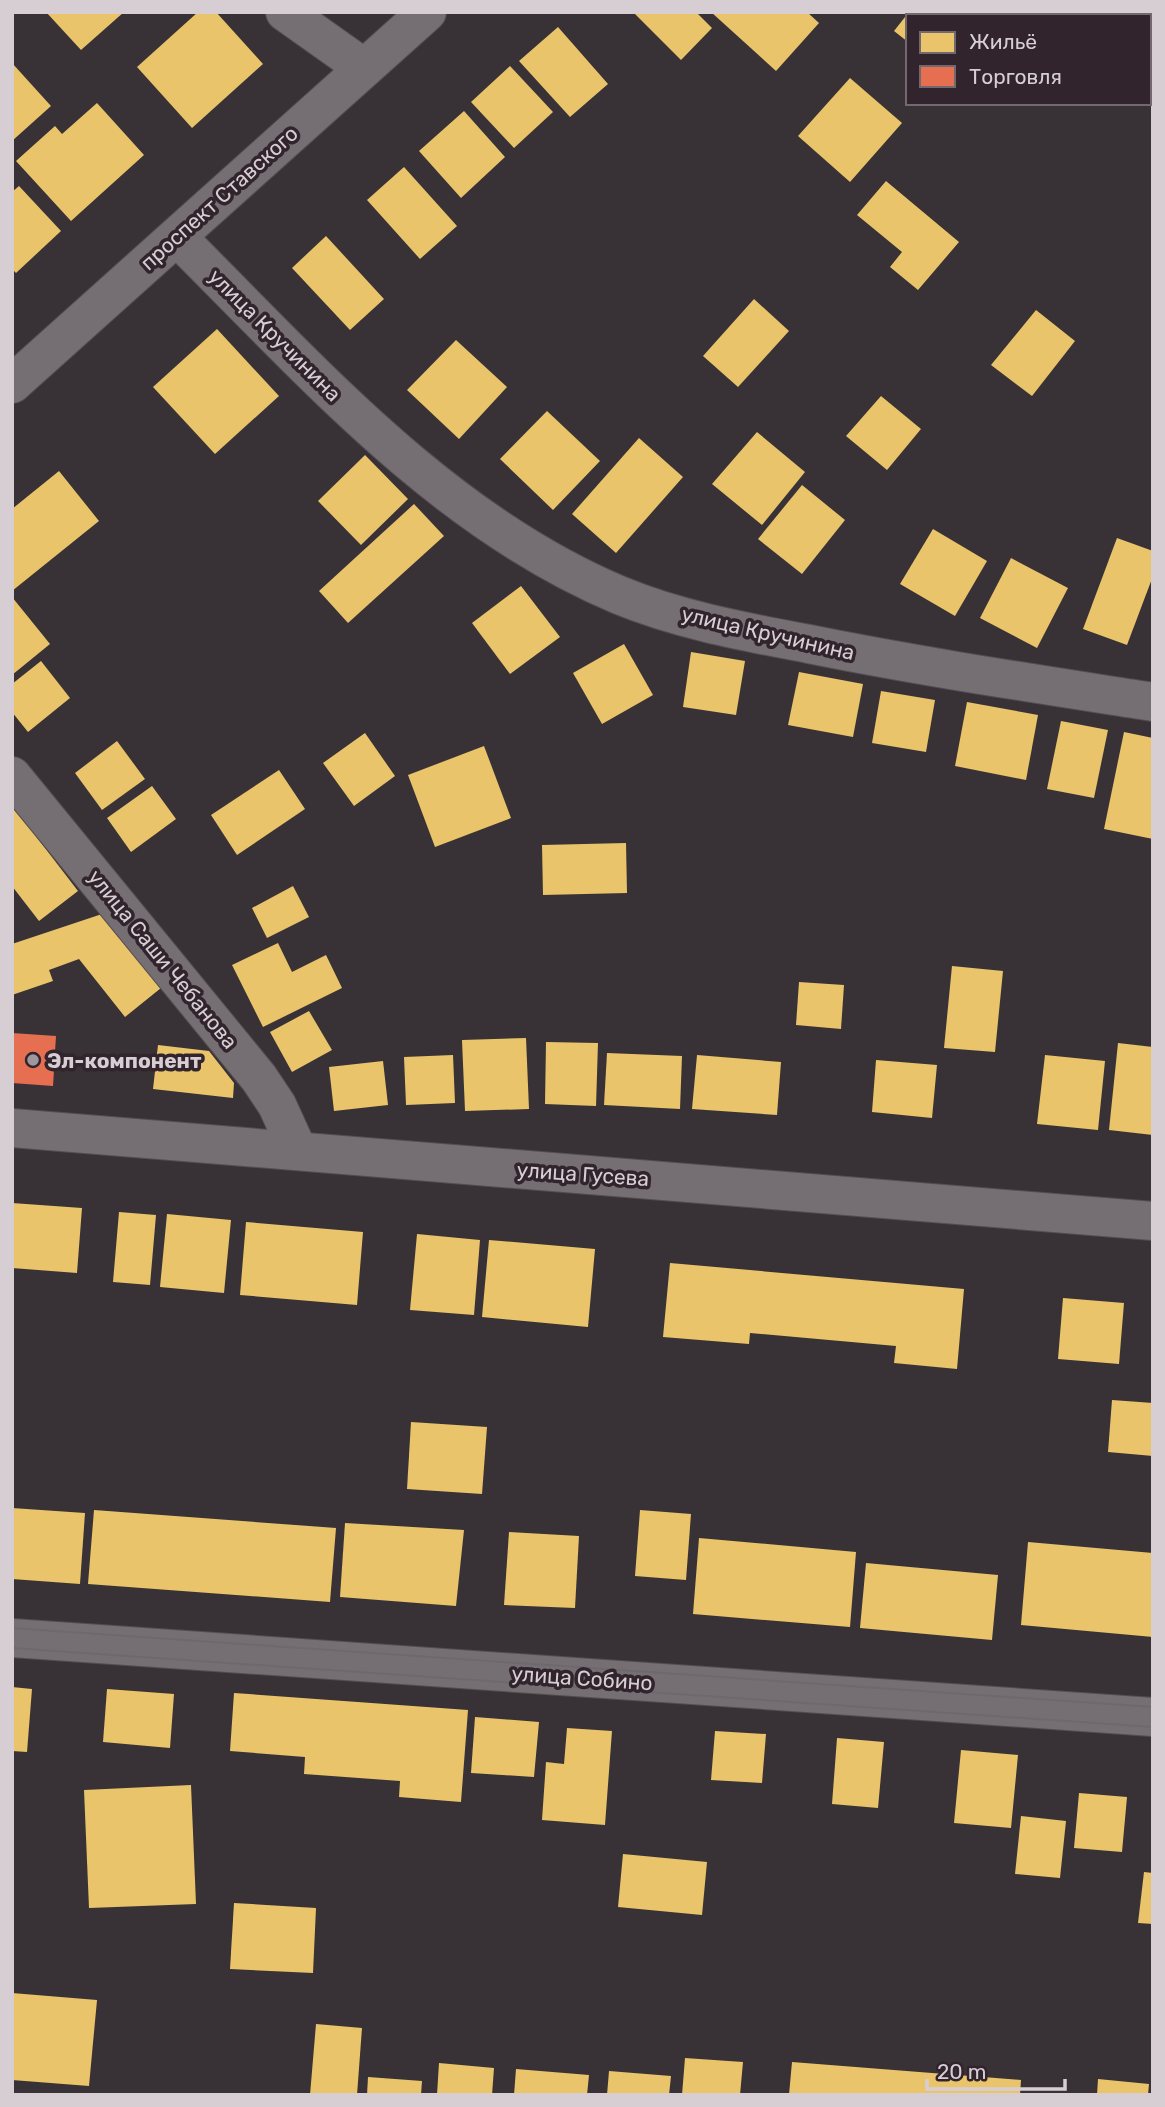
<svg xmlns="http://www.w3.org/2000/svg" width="1165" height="2107" viewBox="0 0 1165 2107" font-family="Rubik,sans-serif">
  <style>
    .homes { fill: #e9c46a }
    .shops { fill: #e76f51 }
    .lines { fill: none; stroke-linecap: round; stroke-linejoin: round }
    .minor-casing { stroke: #544e51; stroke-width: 40 }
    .tertiary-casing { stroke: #544e51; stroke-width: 40 }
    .minor { stroke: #756f73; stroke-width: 38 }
    .tertiary { stroke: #756f73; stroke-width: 38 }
    .tram { stroke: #6e696c; stroke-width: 2 }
    .poi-dot { fill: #9f979d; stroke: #31242d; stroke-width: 2.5 }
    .labels { text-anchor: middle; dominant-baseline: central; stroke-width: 7; stroke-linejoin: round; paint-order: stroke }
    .street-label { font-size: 21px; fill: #d7ced4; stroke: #31242d }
    .poi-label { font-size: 21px; font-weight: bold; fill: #d7ced4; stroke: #31242d; text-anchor: start }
  </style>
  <rect width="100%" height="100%" fill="#383236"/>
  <!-- homes -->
  <g class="homes">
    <path d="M 46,12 L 124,12 L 81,50 Z"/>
    <path d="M 198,12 L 216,12 L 263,64 L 192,128 L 137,67 Z"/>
    <path d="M 633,12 L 696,12 L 712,28 L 681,60 Z"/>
    <path d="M 711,12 L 807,12 L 819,23 L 776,71 Z"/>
    <path d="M 909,12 L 994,12 L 992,16 L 908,16 L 908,42 L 894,31 Z"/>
    <path d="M 558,27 L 608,84 L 570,117 L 519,61 Z"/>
    <path d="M 12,63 L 51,106 L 12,141 Z"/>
    <path d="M 510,66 L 553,112 L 514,148 L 471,102 Z"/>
    <path d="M 850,78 L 902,123 L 850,182 L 798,136 Z"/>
    <path d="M 97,103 L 144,155 L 71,221 L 16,161 L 55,126 L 62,134 Z"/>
    <path d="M 464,111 L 505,157 L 461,198 L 419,151 Z"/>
    <path d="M 404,167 L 457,226 L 420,259 L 367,200 Z"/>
    <path d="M 886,181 L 959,242 L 918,290 L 890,267 L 902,252 L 857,215 Z"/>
    <path d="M 19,186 L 61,231 L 16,273 L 12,269 L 12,192 Z"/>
    <path d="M 326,236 L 384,299 L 350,330 L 292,268 Z"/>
    <path d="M 754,299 L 789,331 L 738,387 L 703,356 Z"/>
    <path d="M 1036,310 L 1075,341 L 1032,396 L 991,365 Z"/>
    <path d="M 217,329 L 279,396 L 215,454 L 153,387 Z"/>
    <path d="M 456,340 L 507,387 L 459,439 L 407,390 Z"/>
    <path d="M 881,396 L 921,429 L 887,470 L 846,436 Z"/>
    <path d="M 547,411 L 600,461 L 553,510 L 500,459 Z"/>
    <path d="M 757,432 L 805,472 L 762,525 L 712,484 Z"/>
    <path d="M 639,438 L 683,477 L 616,553 L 572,514 Z"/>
    <path d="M 365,455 L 408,499 L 361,545 L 318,501 Z"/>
    <path d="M 59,471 L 99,521 L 12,591 L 12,509 Z"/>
    <path d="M 802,485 L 845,520 L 802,574 L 758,539 Z"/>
    <path d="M 414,504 L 444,536 L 348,623 L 319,591 Z"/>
    <path d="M 933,529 L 987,561 L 955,616 L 900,584 Z"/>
    <path d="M 1117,538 L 1153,551 L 1153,576 L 1127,645 L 1083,629 Z"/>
    <path d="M 1011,558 L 1068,588 L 1037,648 L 980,618 Z"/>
    <path d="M 521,586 L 560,637 L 510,674 L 472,623 Z"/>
    <path d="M 12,597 L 50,644 L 12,675 Z"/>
    <path d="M 624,644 L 653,695 L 602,724 L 573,673 Z"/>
    <path d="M 691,652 L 745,661 L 736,715 L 683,707 Z"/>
    <path d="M 41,661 L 70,698 L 28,732 L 12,712 L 12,684 Z"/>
    <path d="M 799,672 L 863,684 L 853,737 L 788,725 Z"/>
    <path d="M 881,691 L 935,700 L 926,752 L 872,743 Z"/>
    <path d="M 967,702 L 1038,715 L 1026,780 L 955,766 Z"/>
    <path d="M 1061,721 L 1108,730 L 1094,798 L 1047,789 Z"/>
    <path d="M 1124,732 L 1153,738 L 1153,839 L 1104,829 Z"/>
    <path d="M 365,733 L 395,776 L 354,806 L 323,763 Z"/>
    <path d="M 117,741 L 145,779 L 102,810 L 75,773 Z"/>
    <path d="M 484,746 L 511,818 L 435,847 L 408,775 Z"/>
    <path d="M 279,770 L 305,809 L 237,855 L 211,815 Z"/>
    <path d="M 152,786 L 176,819 L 131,852 L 107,818 Z"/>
    <path d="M 12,805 L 78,891 L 39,921 L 12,886 Z"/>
    <path d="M 626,843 L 627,893 L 543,895 L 542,845 Z"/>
    <path d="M 293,886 L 309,917 L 267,938 L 252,908 Z"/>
    <path d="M 102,914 L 161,988 L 125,1017 L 79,959 L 49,970 L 53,981 L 12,995 L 12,944 Z"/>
    <path d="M 278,943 L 292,972 L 326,955 L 342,988 L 263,1027 L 232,965 Z"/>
    <path d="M 952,966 L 1003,971 L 995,1052 L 944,1048 Z"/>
    <path d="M 799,982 L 844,985 L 841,1029 L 796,1025 Z"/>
    <path d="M 309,1011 L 332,1050 L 292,1072 L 270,1032 Z"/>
    <path d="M 526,1038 L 529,1109 L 465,1111 L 462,1040 Z"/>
    <path d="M 546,1042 L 598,1043 L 596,1106 L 545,1104 Z"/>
    <path d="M 1118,1043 L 1153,1047 L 1153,1135 L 1109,1130 Z"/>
    <path d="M 158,1045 L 209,1051 L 234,1083 L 233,1098 L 153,1089 Z"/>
    <path d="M 607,1053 L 682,1056 L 680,1109 L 604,1105 Z"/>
    <path d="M 453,1055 L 455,1103 L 406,1105 L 404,1057 Z"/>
    <path d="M 697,1055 L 781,1062 L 777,1115 L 692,1109 Z"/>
    <path d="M 1045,1055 L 1105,1061 L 1098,1130 L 1037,1124 Z"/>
    <path d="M 876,1060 L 937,1065 L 932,1118 L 872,1112 Z"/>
    <path d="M 383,1061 L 388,1105 L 334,1111 L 329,1067 Z"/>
    <path d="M 12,1203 L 82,1208 L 77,1273 L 12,1268 Z"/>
    <path d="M 119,1212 L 156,1215 L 150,1285 L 113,1282 Z"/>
    <path d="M 167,1214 L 231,1220 L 224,1293 L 160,1287 Z"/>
    <path d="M 246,1222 L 363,1232 L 357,1305 L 240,1295 Z"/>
    <path d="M 417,1234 L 480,1240 L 474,1315 L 410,1310 Z"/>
    <path d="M 489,1240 L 595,1249 L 588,1327 L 482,1317 Z"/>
    <path d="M 670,1263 L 964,1289 L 957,1369 L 894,1363 L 896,1346 L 750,1333 L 749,1344 L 663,1337 Z"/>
    <path d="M 1063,1298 L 1124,1303 L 1119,1364 L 1058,1359 Z"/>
    <path d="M 1112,1400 L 1153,1403 L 1153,1456 L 1108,1452 Z"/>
    <path d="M 411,1422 L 487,1427 L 482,1494 L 407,1489 Z"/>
    <path d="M 12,1508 L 85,1513 L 80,1584 L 12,1579 Z"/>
    <path d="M 94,1510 L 336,1528 L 330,1602 L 88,1584 Z"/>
    <path d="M 640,1510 L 691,1514 L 686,1580 L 635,1576 Z"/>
    <path d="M 345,1523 L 464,1530 L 456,1606 L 340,1597 Z"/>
    <path d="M 509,1532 L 579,1536 L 575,1608 L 504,1605 Z"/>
    <path d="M 699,1538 L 856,1552 L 850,1627 L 693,1614 Z"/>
    <path d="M 1028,1542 L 1153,1553 L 1153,1637 L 1021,1625 Z"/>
    <path d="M 866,1563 L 998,1575 L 992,1640 L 860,1628 Z"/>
    <path d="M 12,1687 L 32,1689 L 27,1752 L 12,1751 Z"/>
    <path d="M 107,1689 L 174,1694 L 170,1748 L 103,1742 Z"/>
    <path d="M 234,1693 L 468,1710 L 461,1802 L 399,1797 L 400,1781 L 304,1774 L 305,1757 L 230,1751 Z"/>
    <path d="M 475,1717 L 539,1722 L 534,1777 L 471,1773 Z"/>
    <path d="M 567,1728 L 612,1731 L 605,1825 L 542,1820 L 546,1762 L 564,1764 Z"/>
    <path d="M 715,1731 L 766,1734 L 762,1783 L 711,1780 Z"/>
    <path d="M 837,1738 L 884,1742 L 878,1808 L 832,1804 Z"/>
    <path d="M 961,1750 L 1018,1755 L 1011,1828 L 954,1823 Z"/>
    <path d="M 191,1785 L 196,1904 L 89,1908 L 84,1790 Z"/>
    <path d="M 1079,1793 L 1127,1797 L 1122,1852 L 1074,1848 Z"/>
    <path d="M 1021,1816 L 1066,1821 L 1060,1878 L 1015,1874 Z"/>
    <path d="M 623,1854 L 707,1862 L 702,1915 L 618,1907 Z"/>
    <path d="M 1144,1872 L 1153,1873 L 1153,1924 L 1138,1923 Z"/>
    <path d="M 234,1903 L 316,1908 L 313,1973 L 230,1969 Z"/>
    <path d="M 12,1993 L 97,2000 L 89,2086 L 12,2080 Z"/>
    <path d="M 316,2024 L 362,2028 L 357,2095 L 310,2095 Z"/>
    <path d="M 685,2058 L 743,2062 L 740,2095 L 682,2095 Z"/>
    <path d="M 792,2062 L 1021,2080 L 1020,2095 L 789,2095 Z"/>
    <path d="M 439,2063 L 494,2068 L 492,2095 L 437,2095 Z"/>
    <path d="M 516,2069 L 589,2075 L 587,2095 L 514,2095 Z"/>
    <path d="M 609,2071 L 671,2076 L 669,2095 L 607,2095 Z"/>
    <path d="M 368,2077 L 422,2081 L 421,2095 L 367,2095 Z"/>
    <path d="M 1098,2079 L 1149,2084 L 1148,2095 L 1097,2095 Z"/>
  </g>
  <!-- shops -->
  <path class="shops" d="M 12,1033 L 56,1036 L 53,1086 L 12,1083 Z"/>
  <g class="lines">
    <!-- minor casing -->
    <g class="minor-casing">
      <g id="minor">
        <path d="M 285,12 L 364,68"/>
        <path d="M 177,237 C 311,370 441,520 619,595 C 679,620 746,632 809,644 C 923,667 1038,684 1153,702"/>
        <path d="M 12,776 L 259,1078 L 277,1105 L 298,1151"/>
        <path d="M 12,1638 L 1153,1717"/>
      </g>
    </g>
    <!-- tertiary casing -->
    <g class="tertiary-casing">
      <g id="tertiary">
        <path d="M 12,384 L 427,12"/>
        <path d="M 12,1128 L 1153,1221"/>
      </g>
    </g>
    <!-- minor -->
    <use href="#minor" class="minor"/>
    <!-- tertiary -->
    <use href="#tertiary" class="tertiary"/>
    <!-- tram -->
    <g class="tram">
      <path d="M 12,1628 L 1153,1707"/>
      <path d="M 12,1648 L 1153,1727"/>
    </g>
  </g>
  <!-- markers -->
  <circle class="poi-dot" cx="33" cy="1060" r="7"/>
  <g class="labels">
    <!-- street labels -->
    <g class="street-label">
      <text transform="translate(219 198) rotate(-42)">проспект Ставского</text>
      <text transform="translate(275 335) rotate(45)">улица Кручинина</text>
      <text transform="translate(768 633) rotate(13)">улица Кручинина</text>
      <text transform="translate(163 959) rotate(51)">улица Саши Чебанова</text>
      <text transform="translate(583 1174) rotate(4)">улица Гусева</text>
      <text transform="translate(582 1678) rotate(4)">улица Собино</text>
    </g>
    <!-- poi labels -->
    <g class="poi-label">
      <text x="47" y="1060">Эл-компонент</text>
    </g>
  </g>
  <!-- border -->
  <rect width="1165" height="2107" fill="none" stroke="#d7ced4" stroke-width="28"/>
  <!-- legend -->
  <rect x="906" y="14" width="245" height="91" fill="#31242d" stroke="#736870" stroke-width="2"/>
  <rect x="920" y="32" width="35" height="21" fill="#e9c46a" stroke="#736870" stroke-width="2"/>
  <text x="969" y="49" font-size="21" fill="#d7ced4">Жильё</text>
  <rect x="920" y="66" width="35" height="21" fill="#e76f51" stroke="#736870" stroke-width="2"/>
  <text x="969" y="84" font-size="21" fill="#d7ced4">Торговля</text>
  <!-- scale -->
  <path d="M927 2079v10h138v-10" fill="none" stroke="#d7ced4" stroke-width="3.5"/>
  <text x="937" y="2079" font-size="21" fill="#d7ced4" stroke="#31242d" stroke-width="5" paint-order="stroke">20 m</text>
</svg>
